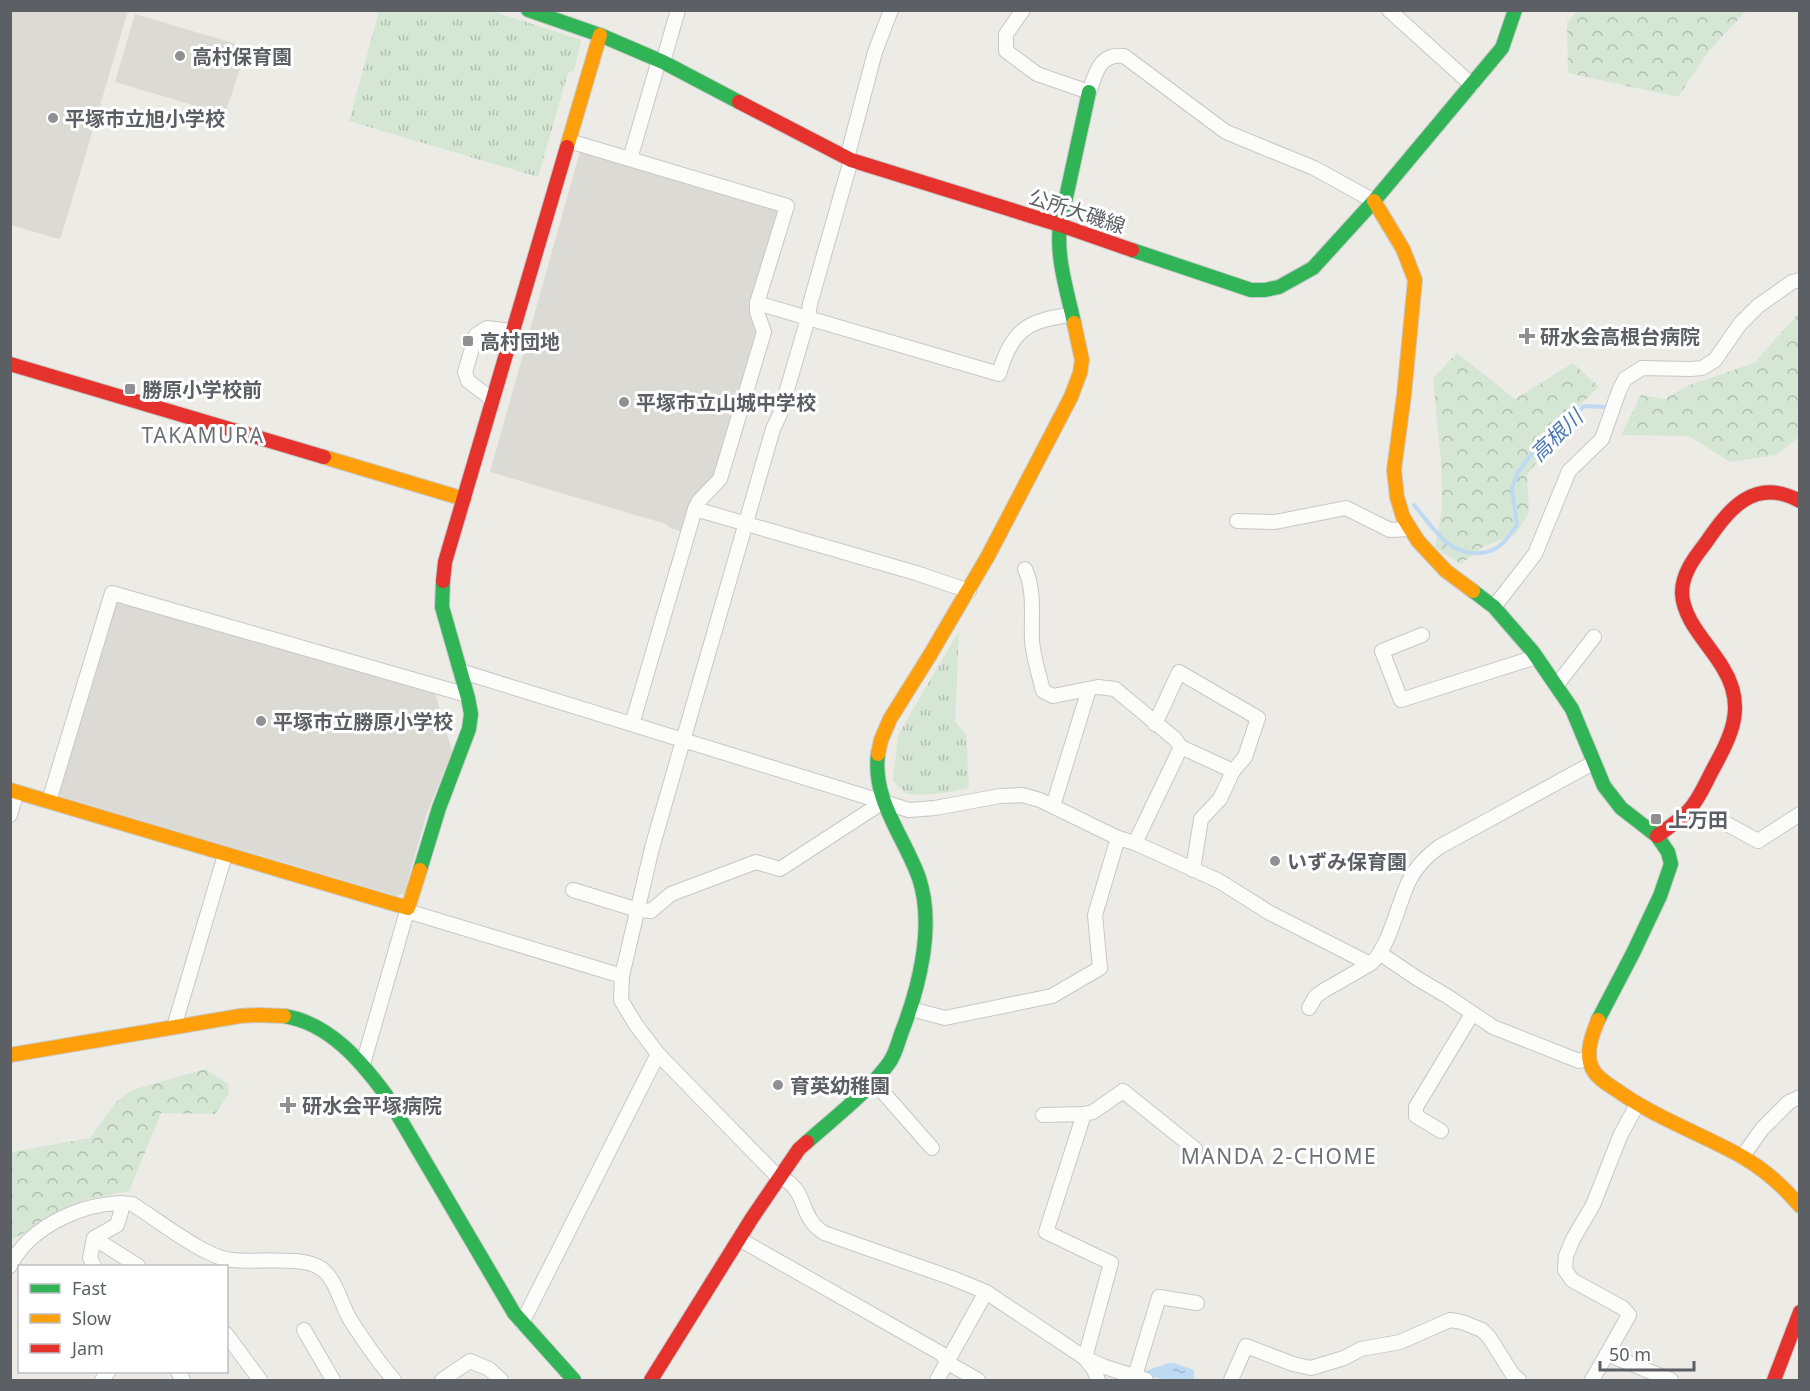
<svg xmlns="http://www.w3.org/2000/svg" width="1810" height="1391" viewBox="0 0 1810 1391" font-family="'Noto Sans','Noto Sans JP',sans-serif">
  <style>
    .education { fill: #dcdad5 }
    .forest { fill: url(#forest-crowns) }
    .park { fill: url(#park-tufts) }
    .water { fill: url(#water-ripples) }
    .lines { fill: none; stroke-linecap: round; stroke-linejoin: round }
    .stream { stroke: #bedaf3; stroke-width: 4 }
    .street-casing { stroke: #c8c7c7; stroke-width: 16 }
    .fast-casing { stroke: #c8c9c8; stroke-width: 16 }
    .slow-casing { stroke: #c8c9c8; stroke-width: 16 }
    .jam-casing { stroke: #c8c9c8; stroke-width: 16 }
    .street { stroke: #fcfcfb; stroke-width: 14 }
    .fast { stroke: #30b455; stroke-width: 14 }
    .slow { stroke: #ff9f0a; stroke-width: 14 }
    .jam { stroke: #e5322d; stroke-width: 14 }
    .poi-dot { fill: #8e9092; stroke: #fff; stroke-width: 2 }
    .labels { text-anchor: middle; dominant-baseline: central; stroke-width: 6; stroke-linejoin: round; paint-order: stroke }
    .poi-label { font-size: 20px; font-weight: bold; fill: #5c5f64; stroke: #fff; text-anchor: start }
    .street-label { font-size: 20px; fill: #5c5f64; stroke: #fff }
    .neighbourhood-label { font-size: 21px; letter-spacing: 1.5px; fill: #6d7176; stroke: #fff }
    .water-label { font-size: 21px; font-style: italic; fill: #4b78b2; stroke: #fff }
  </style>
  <defs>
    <pattern id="forest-crowns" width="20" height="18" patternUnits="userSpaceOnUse" patternTransform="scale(1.5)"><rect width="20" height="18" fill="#d5e7d4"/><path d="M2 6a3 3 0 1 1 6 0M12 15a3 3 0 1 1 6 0" fill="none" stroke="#b0beb0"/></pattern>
    <pattern id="park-tufts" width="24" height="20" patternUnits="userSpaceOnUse" patternTransform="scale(1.5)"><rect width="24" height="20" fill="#d5e7d4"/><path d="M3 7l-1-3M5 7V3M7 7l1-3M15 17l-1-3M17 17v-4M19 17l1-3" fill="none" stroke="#b0beb0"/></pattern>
    <pattern id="water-ripples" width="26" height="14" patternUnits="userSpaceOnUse" patternTransform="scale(1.5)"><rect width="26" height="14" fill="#bedaf3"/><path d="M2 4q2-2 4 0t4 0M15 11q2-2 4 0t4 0" fill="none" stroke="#9eb4c8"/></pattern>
  </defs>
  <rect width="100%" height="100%" fill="#ecebe6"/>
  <!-- education -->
  <g class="education">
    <path d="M 10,11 L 128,11 L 61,237 L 59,239 L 11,225 Z"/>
    <path d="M 135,14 L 236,44 L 240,69 L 226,111 L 217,112 L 115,82 Z"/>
    <path d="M 581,148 L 776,208 L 780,215 L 759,331 L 718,474 L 683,532 L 670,528 L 666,524 L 490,472 Z"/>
    <path d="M 115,601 L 434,690 L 452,751 L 426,816 L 404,893 L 398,896 L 60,796 L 58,791 Z"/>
  </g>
  <!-- forest -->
  <g class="forest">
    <path d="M 1578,11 L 1578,10 L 1746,11 L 1708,52 L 1678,97 L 1568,73 L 1567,22 Z"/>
    <path d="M 1799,313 L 1799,437 L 1776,455 L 1730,462 L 1689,436 L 1621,435 L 1641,395 L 1665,399 L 1687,386 L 1754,363 Z"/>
    <path d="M 1457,353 L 1515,399 L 1573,363 L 1599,387 L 1582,403 L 1527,475 L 1529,513 L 1515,535 L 1484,546 L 1461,564 L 1435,548 L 1442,509 L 1441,462 L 1433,378 Z"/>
    <path d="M 206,1069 L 228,1084 L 229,1094 L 215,1114 L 161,1113 L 129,1191 L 87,1199 L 11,1240 L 11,1152 L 90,1138 L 117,1101 L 132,1090 Z"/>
  </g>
  <!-- park -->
  <g class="park">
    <path d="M 379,11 L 492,11 L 579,39 L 581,42 L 574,70 L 568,73 L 538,177 L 349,121 Z"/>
    <path d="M 959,631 L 955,721 L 966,735 L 969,788 C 947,793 928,796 906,794 L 893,781 L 898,735 Z"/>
  </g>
  <!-- water -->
  <path class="water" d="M 1169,1363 L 1174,1363 L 1194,1370 L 1194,1380 L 1165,1380 L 1147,1375 L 1146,1372 L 1148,1370 Z"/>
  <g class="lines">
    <!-- stream -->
    <path class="stream" d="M 1414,505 C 1424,517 1434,531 1445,541 C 1461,555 1486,558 1502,544 C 1508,539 1512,531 1517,525 L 1512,488 L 1517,474 L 1530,456 L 1540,446 L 1553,438 L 1584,406 L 1605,407"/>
    <!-- street casing -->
    <g class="street-casing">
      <g id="street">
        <path d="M 1023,10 L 1006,34 L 1006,51 L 1037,74 L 1089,92 C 1096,73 1099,53 1124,56 L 1226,132 L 1314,168 L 1374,201"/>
        <path d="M 1389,10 L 1472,85"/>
        <path d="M 663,62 L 678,10"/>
        <path d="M 569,141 L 787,206 L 757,303 L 757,312 L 764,332 L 720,479 L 699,501 L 695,509 L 632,724"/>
        <path d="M 847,158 L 875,52 L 891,10"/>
        <path d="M 630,159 L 659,60"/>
        <path d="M 851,160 L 810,304 L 808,318 L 780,414 L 773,429 L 652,848 L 622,976 L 621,1000 L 636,1025 L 658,1054 L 778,1177 C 782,1179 788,1181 791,1184 C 807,1199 801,1218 824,1233 L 952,1278 L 986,1292 L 1085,1358 L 1094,1370 L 1098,1380"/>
        <path d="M 757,303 L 999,374 C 1011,331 1028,319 1072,315"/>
        <path d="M 493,400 L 468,381 L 465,372 L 476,335 L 487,328 L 512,331"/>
        <path d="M 695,509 L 916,573 L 969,591"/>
        <path d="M 1237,521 L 1275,522 L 1346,508 L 1390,530 L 1410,529"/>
        <path d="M 1025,569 C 1035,590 1031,617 1032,640 C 1033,657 1039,674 1043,691 L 1053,696 L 1098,687 L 1115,689 L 1175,739 L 1181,747 L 1233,771 L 1220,799 L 1201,819 L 1193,870"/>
        <path d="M 1494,607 L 1535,554 L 1569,471 L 1602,439 L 1619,391 L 1625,379 L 1642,368 L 1691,369 L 1702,368 L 1715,360 L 1740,324 L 1758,306 L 1792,282 L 1800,280"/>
        <path d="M 1422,635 L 1382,651 L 1401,700 L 1536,657"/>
        <path d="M 460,671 L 909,810 L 935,808 L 1000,796 L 1022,795 L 1040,800 L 1118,838 L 1135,843 L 1219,881 L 1270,913 L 1370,964 C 1389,950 1398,902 1410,879 C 1417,865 1427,856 1439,847 L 1593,763"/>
        <path d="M 1556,686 L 1594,637"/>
        <path d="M 1155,724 L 1179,672 L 1258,718 L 1245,757 L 1233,771"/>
        <path d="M 49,801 L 112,593 L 467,695"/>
        <path d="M 1053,806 L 1089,689"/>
        <path d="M 1684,814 L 1725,823 L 1758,841 L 1800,814"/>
        <path d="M 10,815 L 17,792"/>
        <path d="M 1135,843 L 1181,747"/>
        <path d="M 573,890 L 638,910 L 651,911 L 671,894 L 756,862 L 780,869 L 883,802"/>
        <path d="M 407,911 L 622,976"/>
        <path d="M 1381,954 L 1418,979 L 1447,996 L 1493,1027 L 1579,1061 L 1588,1058"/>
        <path d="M 1309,1008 L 1316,996 L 1323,991 L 1370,964"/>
        <path d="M 911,1009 L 945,1018 L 1052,996 L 1100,968 L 1095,915 L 1118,838"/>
        <path d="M 174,1027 L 225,855"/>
        <path d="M 363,1064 L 408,908"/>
        <path d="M 874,1082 L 932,1148"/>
        <path d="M 1043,1115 L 1084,1114"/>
        <path d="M 1441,1131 L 1416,1116 L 1416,1107 L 1472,1014"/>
        <path d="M 1742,1157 L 1762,1129 L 1789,1102 L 1800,1097"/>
        <path d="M 94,1238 L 138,1266"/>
        <path d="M 739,1239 L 942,1354 L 948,1363 L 978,1380"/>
        <path d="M 10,1266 C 30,1225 89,1199 132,1204 C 157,1219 205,1258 232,1260 C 255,1263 303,1255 322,1269 C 337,1281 341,1305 351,1321 C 364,1341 378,1362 394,1380"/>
        <path d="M 94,1266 L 90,1258 L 94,1238 L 117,1225 L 121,1212 L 120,1203"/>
        <path d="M 522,1323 L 658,1054"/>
        <path d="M 304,1330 L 333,1380"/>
        <path d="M 226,1334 L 260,1380"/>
        <path d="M 1607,1354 L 1629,1315 L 1623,1308 L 1572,1280 L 1565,1270 L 1566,1256 L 1573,1239 L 1593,1205 L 1621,1134 L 1637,1105"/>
        <path d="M 178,1372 L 183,1380"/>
        <path d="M 1135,1376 L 1159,1297 L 1197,1303"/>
        <path d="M 102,1380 L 108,1372"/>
        <path d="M 442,1380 L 470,1361 L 489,1369 L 501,1380"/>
        <path d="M 937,1380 L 986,1292"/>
        <path d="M 1146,1380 L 1105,1367 L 1085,1358 L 1111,1263 L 1046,1232 L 1084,1114 L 1093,1112 L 1123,1091 L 1195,1149"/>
        <path d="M 1231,1380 L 1246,1346 L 1293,1364 L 1311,1368 L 1344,1358 L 1361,1349 L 1400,1342 L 1450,1320 L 1462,1322 L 1482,1330 L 1489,1337 L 1513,1375 L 1519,1380"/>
        <path d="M 1592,1380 L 1607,1354 L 1671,1380"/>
      </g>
    </g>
    <!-- fast casing -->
    <g class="fast-casing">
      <g id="fast">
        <path d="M 528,10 L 600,35 L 663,62 L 739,102"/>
        <path d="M 1132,250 L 1251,290 L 1265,290 L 1279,287 L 1313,268 L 1374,201 L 1502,48 L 1515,10"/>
        <path d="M 1074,323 C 1067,290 1056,258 1060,225 L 1089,92"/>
        <path d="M 1473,591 L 1494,607 L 1533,652 L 1572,709 L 1604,786 L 1621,808 L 1657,836 L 1668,852 L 1671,864 L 1660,896 L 1633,953 L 1598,1020"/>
        <path d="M 420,870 L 439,808 L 469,729 L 471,714 L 468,698 L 442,607 L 443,581"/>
        <path d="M 284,1016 C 329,1023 361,1061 386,1095 L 514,1313 L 574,1380"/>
        <path d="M 807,1142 C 835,1117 867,1093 889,1063 C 895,1055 898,1043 901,1034 C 919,988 935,926 919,878 C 904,836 872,800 878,754"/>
      </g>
    </g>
    <!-- slow casing -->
    <g class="slow-casing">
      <g id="slow">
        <path d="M 567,147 L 600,35"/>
        <path d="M 1374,201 L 1403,249 L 1415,280 L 1404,395 L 1394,470 L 1397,497 L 1403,517 L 1418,541 L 1446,571 L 1473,591"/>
        <path d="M 324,457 L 464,499"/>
        <path d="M 878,754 L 881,740 L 890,719 L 930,655 L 988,556 L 1071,397 L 1080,373 L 1082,360 L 1074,323"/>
        <path d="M 10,790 L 408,908 L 420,870"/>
        <path d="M 1598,1020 C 1592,1035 1585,1053 1592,1068 C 1596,1077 1607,1084 1615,1089 C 1654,1117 1699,1133 1741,1156 C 1762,1168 1784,1187 1800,1206"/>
        <path d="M 10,1055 L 240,1016 L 257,1015 L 284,1016"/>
      </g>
    </g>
    <!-- jam casing -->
    <g class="jam-casing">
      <g id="jam">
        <path d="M 739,102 L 851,160 L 1060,225 L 1132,250"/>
        <path d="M 10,364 L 324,457"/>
        <path d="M 443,581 L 445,562 L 567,147"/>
        <path d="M 1657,836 C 1668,828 1680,820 1689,810 C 1699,799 1705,784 1712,771 C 1731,736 1747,707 1723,668 C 1710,645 1683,621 1682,593 C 1682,574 1694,558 1705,544 C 1729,509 1754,476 1800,501"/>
        <path d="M 651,1380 L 752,1218 L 799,1149 L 807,1142"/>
        <path d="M 1774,1380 L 1800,1312"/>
      </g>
    </g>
    <!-- street -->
    <use href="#street" class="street"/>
    <!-- fast -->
    <use href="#fast" class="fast"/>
    <!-- slow -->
    <use href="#slow" class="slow"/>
    <!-- jam -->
    <use href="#jam" class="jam"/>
  </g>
  <!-- markers -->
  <g class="poi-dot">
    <circle cx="180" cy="56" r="6"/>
    <circle cx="53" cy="118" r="6"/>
    <path d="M1524 327h6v6h6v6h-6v6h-6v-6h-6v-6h6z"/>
    <rect x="462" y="335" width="12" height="12" rx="3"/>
    <rect x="124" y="383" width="12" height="12" rx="3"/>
    <circle cx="624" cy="402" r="6"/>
    <circle cx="261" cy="721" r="6"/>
    <rect x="1650" y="813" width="12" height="12" rx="3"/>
    <circle cx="1275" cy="861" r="6"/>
    <circle cx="778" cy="1085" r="6"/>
    <path d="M285 1096h6v6h6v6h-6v6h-6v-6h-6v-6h6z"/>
  </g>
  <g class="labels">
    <!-- poi labels -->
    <g class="poi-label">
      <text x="192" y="56">高村保育園</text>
      <text x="65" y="118">平塚市立旭小学校</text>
      <text x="1540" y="336">研水会高根台病院</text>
      <text x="480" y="341">高村団地</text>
      <text x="142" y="389">勝原小学校前</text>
      <text x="636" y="402">平塚市立山城中学校</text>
      <text x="273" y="721">平塚市立勝原小学校</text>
      <text x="1668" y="819">上万田</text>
      <text x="1287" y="861">いずみ保育園</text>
      <text x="790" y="1085">育英幼稚園</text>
      <text x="302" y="1105">研水会平塚病院</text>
    </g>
    <!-- street labels -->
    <g class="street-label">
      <text transform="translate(1077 211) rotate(18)">公所大磯線</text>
    </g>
    <!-- neighbourhood labels -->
    <g class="neighbourhood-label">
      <text x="203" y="435">TAKAMURA</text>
      <text x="1279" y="1156">MANDA 2-CHOME</text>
    </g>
    <!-- water labels -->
    <g class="water-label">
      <text transform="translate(1556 435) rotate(-44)">高根川</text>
    </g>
  </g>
  <!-- border -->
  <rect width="1810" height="1391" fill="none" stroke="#5c5f64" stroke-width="24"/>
  <!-- legend -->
  <rect x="18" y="1265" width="210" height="108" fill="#ffffff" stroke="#bebfc1" stroke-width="1.5"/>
  <rect x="30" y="1284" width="30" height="9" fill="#30b455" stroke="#bebfc1" stroke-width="1.5"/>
  <text x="72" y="1295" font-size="18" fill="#5c5f64">Fast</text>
  <rect x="30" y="1314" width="30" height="9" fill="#ff9f0a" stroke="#bebfc1" stroke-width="1.5"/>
  <text x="72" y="1325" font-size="18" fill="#5c5f64">Slow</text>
  <rect x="30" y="1344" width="30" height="9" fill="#e5322d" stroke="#bebfc1" stroke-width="1.5"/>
  <text x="72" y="1355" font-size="18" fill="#5c5f64">Jam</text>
  <!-- scale -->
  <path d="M1600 1361v9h94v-9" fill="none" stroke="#5c5f64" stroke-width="3"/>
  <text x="1609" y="1361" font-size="18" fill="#5c5f64" stroke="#ffffff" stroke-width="4.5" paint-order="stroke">50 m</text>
</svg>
